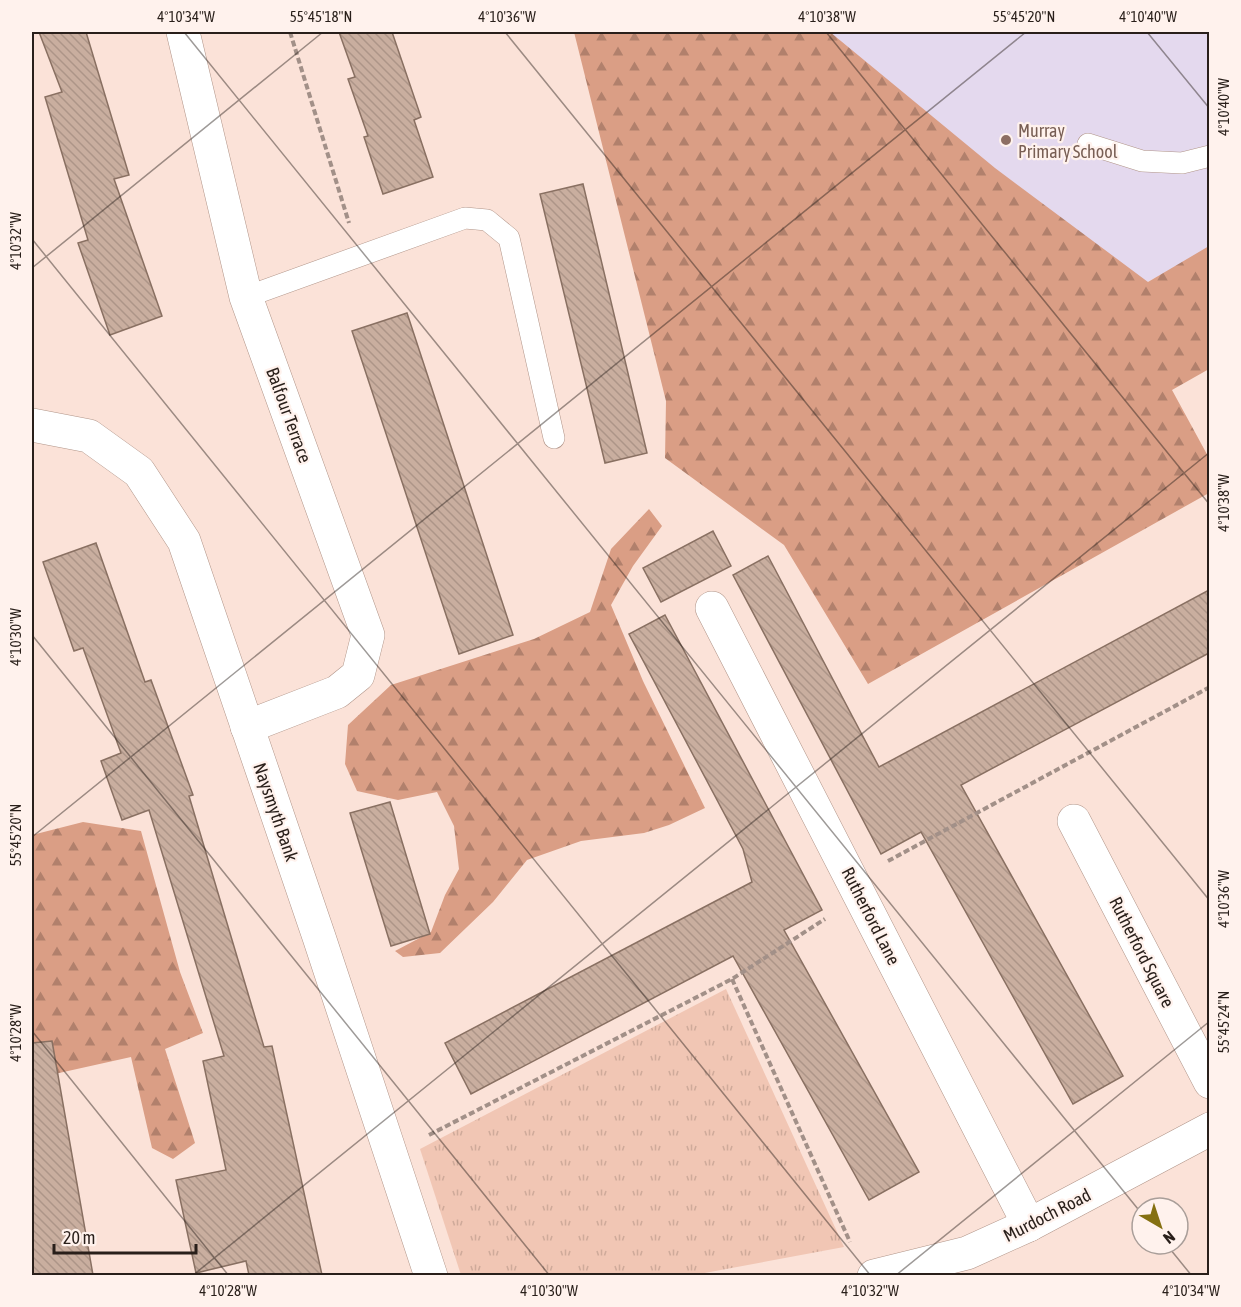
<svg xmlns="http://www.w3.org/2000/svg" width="1241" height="1307" viewBox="0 0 1241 1307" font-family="'Asap Condensed',sans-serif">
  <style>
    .education { fill: #e4d9ee }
    .grass { fill: url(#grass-tufts) }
    .forest { fill: url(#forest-firs) }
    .building { fill: url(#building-back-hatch); stroke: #897062; stroke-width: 1.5 }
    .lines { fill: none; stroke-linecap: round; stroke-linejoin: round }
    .lane-casing { stroke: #b19589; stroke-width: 22 }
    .street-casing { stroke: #b19589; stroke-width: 34 }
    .path { stroke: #a29088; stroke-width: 4; stroke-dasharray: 6 3; stroke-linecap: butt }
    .lane { stroke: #fff; stroke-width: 21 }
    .street { stroke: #fff; stroke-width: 33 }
    .ticks { fill: none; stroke: #291f1a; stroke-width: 1.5; stroke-opacity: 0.45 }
    .education-dot { fill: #8d6e63; stroke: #fff2ed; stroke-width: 2 }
    .labels { text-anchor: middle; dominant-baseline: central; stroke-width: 4.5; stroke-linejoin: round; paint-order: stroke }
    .education-label { font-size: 18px; fill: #785e54; stroke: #fff2ed; text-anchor: start }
    .street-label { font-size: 18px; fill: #291f1a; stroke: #fff2ed }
    .neatline { fill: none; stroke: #291f1a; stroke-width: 2 }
    .ticks-label { font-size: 15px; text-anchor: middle; fill: #291f1a }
  </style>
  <defs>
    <pattern id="grass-tufts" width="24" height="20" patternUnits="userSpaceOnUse" patternTransform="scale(1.5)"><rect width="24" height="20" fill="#f1c6b4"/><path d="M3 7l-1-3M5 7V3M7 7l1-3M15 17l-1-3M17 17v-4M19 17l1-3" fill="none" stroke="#cfaa9a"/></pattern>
    <pattern id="forest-firs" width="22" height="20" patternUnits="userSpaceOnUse" patternTransform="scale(1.5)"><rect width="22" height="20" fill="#da9e85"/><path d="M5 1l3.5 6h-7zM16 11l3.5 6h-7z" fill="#b1806c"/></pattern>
    <pattern id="building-back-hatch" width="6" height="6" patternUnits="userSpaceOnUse" patternTransform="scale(1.5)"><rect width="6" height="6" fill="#c9ae9f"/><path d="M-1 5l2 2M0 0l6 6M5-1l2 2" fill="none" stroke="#ad9588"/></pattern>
  </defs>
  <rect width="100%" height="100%" fill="#fbe2d8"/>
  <!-- education -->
  <path class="education" d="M 777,32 L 1209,32 L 1209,249 L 908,410 Z"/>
  <!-- grass -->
  <path class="grass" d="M 726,989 L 844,1247 L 694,1275 L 461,1275 L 420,1149 Z"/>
  <!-- forest -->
  <g class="forest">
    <path d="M 574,32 L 830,32 L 995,168 L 1148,282 L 1209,246 L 1209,369 L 1172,390 L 1209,458 L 1209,493 L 868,684 L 784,545 L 665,458 L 666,401 Z"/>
    <path d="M 649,509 L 662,526 L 633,566 L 611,605 L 643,681 L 705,808 L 669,825 L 644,833 L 581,841 L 527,860 L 493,902 L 440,953 L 403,957 L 395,951 L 431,932 L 445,895 L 459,869 L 454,826 L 437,792 L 398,800 L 357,791 L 345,764 L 348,725 L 391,685 L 534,639 L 590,612 L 611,549 Z"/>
    <path d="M 83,822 L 141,831 L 180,972 L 203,1033 L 165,1049 L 195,1143 L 173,1159 L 152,1148 L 131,1057 L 32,1079 L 32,835 Z"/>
  </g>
  <!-- building -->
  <g class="building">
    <path d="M 39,32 L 86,32 L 129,175 L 114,179 L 162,316 L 110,335 L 78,243 L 88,240 L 45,97 L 62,92 Z"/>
    <path d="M 339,32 L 392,32 L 421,117 L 414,120 L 433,177 L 383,194 L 364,137 L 368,136 L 348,79 L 355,77 Z"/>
    <path d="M 583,184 L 647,453 L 605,463 L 540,194 Z"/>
    <path d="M 407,313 L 513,635 L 459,654 L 352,331 Z"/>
    <path d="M 713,531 L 731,566 L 661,602 L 643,568 Z"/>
    <path d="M 96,543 L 145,682 L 151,680 L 193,795 L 189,796 L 264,1047 L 272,1046 L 322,1275 L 249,1275 L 246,1261 L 196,1273 L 176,1180 L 226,1170 L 203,1061 L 224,1056 L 149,810 L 122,820 L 101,761 L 121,753 L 83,648 L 74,651 L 43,562 Z"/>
    <path d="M 768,556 L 879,767 L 1209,590 L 1209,653 L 961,785 L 1123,1076 L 1073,1104 L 921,832 L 881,854 L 733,575 Z"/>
    <path d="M 665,615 L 822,910 L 784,930 L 919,1172 L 869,1200 L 733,956 L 471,1094 L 445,1043 L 752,882 L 743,849 L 629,634 Z"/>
    <path d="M 390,802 L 430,934 L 391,946 L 350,813 Z"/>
    <path d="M 52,1041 L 93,1275 L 32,1275 L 32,1043 Z"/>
  </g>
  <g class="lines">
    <!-- lane casing -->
    <g class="lane-casing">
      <g id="lane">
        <path d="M 1088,144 L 1142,161 L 1182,163 L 1210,156"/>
        <path d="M 246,297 L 465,218 L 487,220 L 509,238 L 554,438"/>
      </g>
    </g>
    <!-- street casing -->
    <g class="street-casing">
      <g id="street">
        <path d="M 183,32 L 246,297 L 368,635 L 358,675 L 337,692 L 247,727"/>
        <path d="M 32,425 L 89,436 L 139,472 L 184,541 L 319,937 L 431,1276"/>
        <path d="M 712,608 L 1029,1225"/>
        <path d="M 1074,821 L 1210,1082"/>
        <path d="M 874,1276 L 967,1253 L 1029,1225 L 1210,1129"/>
      </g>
    </g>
    <!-- path -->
    <g class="path">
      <path d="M 290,32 L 349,223"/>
      <path d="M 888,861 L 1210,687"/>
      <path d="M 732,979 L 850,1242"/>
      <path d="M 429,1135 L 732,979 L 825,919"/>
    </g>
    <!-- lane -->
    <use href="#lane" class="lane"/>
    <!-- street -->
    <use href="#street" class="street"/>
  </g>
  <!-- ticks -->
  <path class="ticks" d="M 184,32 L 1142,1214M 505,32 L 1210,901M 826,32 L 1210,505M 1147,32 L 1210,109M 32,239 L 871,1276M 32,268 L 323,32M 32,635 L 550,1276M 32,837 L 1026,32M 32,1031 L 229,1276M 1166,1244 L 1192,1276M 192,1276 L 1210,452M 895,1276 L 1210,1021"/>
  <!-- markers -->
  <circle class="education-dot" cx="1006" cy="140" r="6"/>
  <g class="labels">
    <!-- education labels -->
    <g class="education-label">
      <text x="1018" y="130">Murray<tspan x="1018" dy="21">Primary School</tspan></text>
    </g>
    <!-- street labels -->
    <g class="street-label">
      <text transform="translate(289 415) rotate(70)">Balfour Terrace</text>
      <text transform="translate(276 812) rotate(71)">Naysmyth Bank</text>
      <text transform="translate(871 916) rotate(63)">Rutherford Lane</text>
      <text transform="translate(1142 952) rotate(63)">Rutherford Square</text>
      <text transform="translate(1047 1215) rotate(-27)">Murdoch Road</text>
    </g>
  </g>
  <!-- border -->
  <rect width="1241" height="1307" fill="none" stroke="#fff2ed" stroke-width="66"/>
  <!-- north arrow -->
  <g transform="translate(1160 1226) rotate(141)"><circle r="28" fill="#fff2ed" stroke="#a99e99" stroke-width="1.5"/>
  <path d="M0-4.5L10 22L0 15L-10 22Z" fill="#857011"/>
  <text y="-9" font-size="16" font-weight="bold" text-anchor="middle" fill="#291f1a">N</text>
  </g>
  <!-- scale -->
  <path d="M54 1244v9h142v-9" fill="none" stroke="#291f1a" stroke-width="3"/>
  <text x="63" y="1244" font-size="18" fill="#291f1a" stroke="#fff2ed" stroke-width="4.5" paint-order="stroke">20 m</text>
  <rect x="33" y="33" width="1175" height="1241" class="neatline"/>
  <g class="ticks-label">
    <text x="186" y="22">4°10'34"W</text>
    <text x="321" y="22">55°45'18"N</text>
    <text x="507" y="22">4°10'36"W</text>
    <text x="827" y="22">4°10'38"W</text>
    <text x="1024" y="22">55°45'20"N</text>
    <text x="1148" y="22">4°10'40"W</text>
    <text transform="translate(1224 107) rotate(-90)" y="5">4°10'40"W</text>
    <text transform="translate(16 241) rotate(-90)" y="5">4°10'32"W</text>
    <text transform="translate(1224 503) rotate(-90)" y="5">4°10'38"W</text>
    <text transform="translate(16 637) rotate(-90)" y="5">4°10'30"W</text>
    <text transform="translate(16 835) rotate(-90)" y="5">55°45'20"N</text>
    <text transform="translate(1224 899) rotate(-90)" y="5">4°10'36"W</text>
    <text transform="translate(1224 1022) rotate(-90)" y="5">55°45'24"N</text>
    <text transform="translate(16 1033) rotate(-90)" y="5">4°10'28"W</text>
    <text x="228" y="1296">4°10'28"W</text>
    <text x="549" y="1296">4°10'30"W</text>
    <text x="870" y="1296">4°10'32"W</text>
    <text x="1191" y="1296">4°10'34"W</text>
  </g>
</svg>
